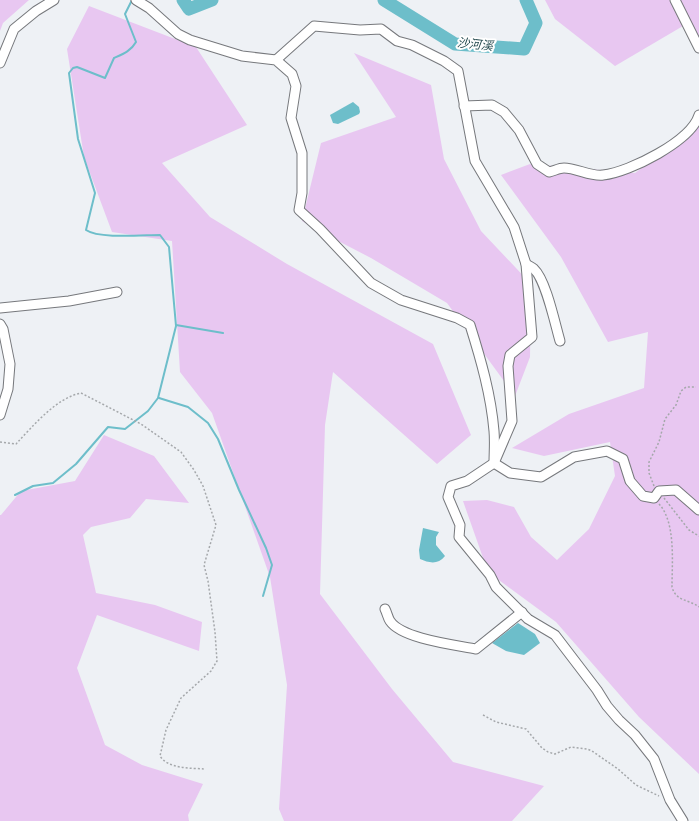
<svg xmlns="http://www.w3.org/2000/svg" width="699" height="821" viewBox="0 0 699 821" font-family="Manrope,'Noto Sans TC',sans-serif">
  <style>
    .green { fill: #e8c7f1 }
    .water { fill: #6dbeca }
    .lines { fill: none; stroke-linecap: round; stroke-linejoin: round }
    .stream { stroke: #6dbeca; stroke-width: 2 }
    .river { stroke: #6dbeca; stroke-width: 13 }
    .minor-casing { stroke: #76787c; stroke-width: 11 }
    .path { stroke: #a5a8ab; stroke-width: 1.5; stroke-dasharray: 2 2; stroke-linecap: butt }
    .minor { stroke: #fff; stroke-width: 9 }
    .labels { text-anchor: middle; dominant-baseline: central; stroke-width: 4; stroke-linejoin: round; paint-order: stroke }
    .water-label { font-size: 12px; font-style: italic; fill: #173e43; stroke: #fff }
  </style>
  <rect width="100%" height="100%" fill="#eef1f5"/>
  <!-- green -->
  <g class="green">
    <path d="M 0,0 L 29,0 L 3,23 L 0,31 Z"/>
    <path d="M 545,0 L 699,0 L 699,37 L 683,26 L 615,66 L 555,19 Z"/>
    <path d="M 89,6 L 196,47 L 247,125 L 162,163 L 210,217 L 287,264 L 433,344 L 471,435 L 437,464 L 333,372 L 325,425 L 320,594 L 392,689 L 453,762 L 544,786 L 512,821 L 284,821 L 279,809 L 287,685 L 270,577 L 212,413 L 180,372 L 172,241 L 112,232 L 84,157 L 67,49 Z"/>
    <path d="M 354,53 L 431,85 L 444,159 L 481,231 L 531,284 L 530,357 L 515,396 L 447,303 L 371,258 L 317,230 L 302,221 L 321,143 L 396,117 Z"/>
    <path d="M 699,125 L 699,774 L 639,717 L 556,622 L 488,572 L 463,501 L 487,500 L 514,507 L 531,537 L 557,560 L 589,529 L 615,476 L 610,442 L 544,456 L 512,448 L 569,414 L 644,388 L 648,332 L 608,342 L 561,257 L 501,175 L 530,164 L 635,173 Z"/>
    <path d="M 104,435 L 154,456 L 189,503 L 146,499 L 130,518 L 91,527 L 83,535 L 96,593 L 155,605 L 202,622 L 199,651 L 97,615 L 77,668 L 105,745 L 142,765 L 203,784 L 188,815 L 189,821 L 0,821 L 0,515 L 1,515 L 21,491 L 75,481 Z"/>
  </g>
  <!-- water -->
  <g class="water">
    <path d="M 353,102 L 359,107 L 360,112 L 359,114 L 338,124 L 333,123 L 330,115 Z"/>
    <path d="M 423,528 L 439,532 L 436,537 L 436,545 L 445,556 C 438,565 429,563 420,559 L 419,550 Z"/>
    <path d="M 518,623 L 535,634 L 540,643 L 524,655 L 506,651 L 492,643 Z"/>
  </g>
  <g class="lines">
    <!-- stream -->
    <g class="stream">
      <path d="M 176,325 L 223,333"/>
      <path d="M 159,398 L 188,407 L 208,423 L 218,439 L 239,490 L 266,548 L 272,565 L 263,596"/>
      <path d="M 15,495 L 33,486 L 53,483 L 76,464 L 108,427 L 125,429 L 148,411 L 158,398 L 176,326 L 169,247 L 160,235 C 143,235 99,239 86,230 L 95,193 L 78,139 L 69,73 L 73,68 L 77,67 L 105,78 L 114,58 C 123,54 131,51 136,42 L 125,14 L 132,0"/>
    </g>
    <!-- river -->
    <g class="river">
      <path d="M 183,0 L 189,9 L 212,0"/>
      <path d="M 384,0 L 455,44 L 524,49 L 536,23 L 526,0"/>
    </g>
    <!-- minor casing -->
    <g class="minor-casing">
      <g id="minor">
        <path d="M 136,0 L 149,8 L 178,34 L 190,40 L 242,56 L 276,60 L 292,74 L 296,86 L 291,118 L 302,153 L 302,193 L 299,210 L 320,229 L 371,283 L 401,300 L 457,318 L 470,325 C 481,360 491,395 494,431 C 495,442 494,452 494,463 L 510,473 L 541,477 L 574,457 L 607,451 L 623,459 L 630,481 L 643,496 L 654,498 L 659,491 L 676,490 L 699,510"/>
        <path d="M 675,0 L 699,48"/>
        <path d="M 276,60 L 314,26 L 360,30 L 381,29 L 397,41 L 412,45 L 444,61 L 458,71 L 475,161 L 514,227 L 526,264 L 532,337 L 510,355 L 508,366 L 512,421 L 494,463 L 467,481 L 451,486 L 448,497 L 460,525 L 459,537 L 490,575 L 496,587 L 528,619 L 555,635 L 597,690 L 607,706 L 619,720 L 635,735 L 654,759 L 670,800 L 683,821"/>
        <path d="M 0,63 L 14,29 L 36,11 L 54,0"/>
        <path d="M 464,106 L 492,105 L 504,112 L 519,130 L 537,164 L 549,172 C 554,171 559,168 564,168 C 576,168 592,177 603,175 C 630,172 691,141 699,115"/>
        <path d="M 526,264 C 529,266 532,267 534,269 C 546,280 555,324 560,341"/>
        <path d="M 0,308 L 69,301 L 117,292"/>
        <path d="M 0,324 L 3,329 L 10,364 L 8,389 L 0,415"/>
        <path d="M 385,609 C 387,613 388,618 390,621 C 402,639 456,645 476,649 L 522,612"/>
      </g>
    </g>
    <!-- path -->
    <g class="path">
      <path d="M 0,442 L 16,444 C 33,426 56,398 81,393 L 141,424 L 181,452 L 194,470 L 203,486 L 216,525 L 204,565 L 208,581 L 215,632 L 217,661 L 211,671 L 181,698 L 166,730 L 160,756 C 168,769 191,768 205,769"/>
      <path d="M 654,486 L 649,473 L 649,462 L 659,442 L 665,419 L 676,405 L 681,391 L 686,387 L 696,387"/>
      <path d="M 664,498 L 689,530 L 699,536"/>
      <path d="M 659,504 C 676,522 672,563 672,587 C 676,602 689,599 699,607"/>
      <path d="M 483,715 L 496,722 L 526,729 L 542,748 L 548,752 L 555,754 L 571,747 L 587,749 L 592,751 L 618,769 L 636,785 L 659,796"/>
    </g>
    <!-- minor -->
    <use href="#minor" class="minor"/>
  </g>
  <g class="labels">
    <!-- water labels -->
    <g class="water-label">
      <text transform="translate(475 44) rotate(6)">沙河溪</text>
    </g>
  </g>
</svg>
